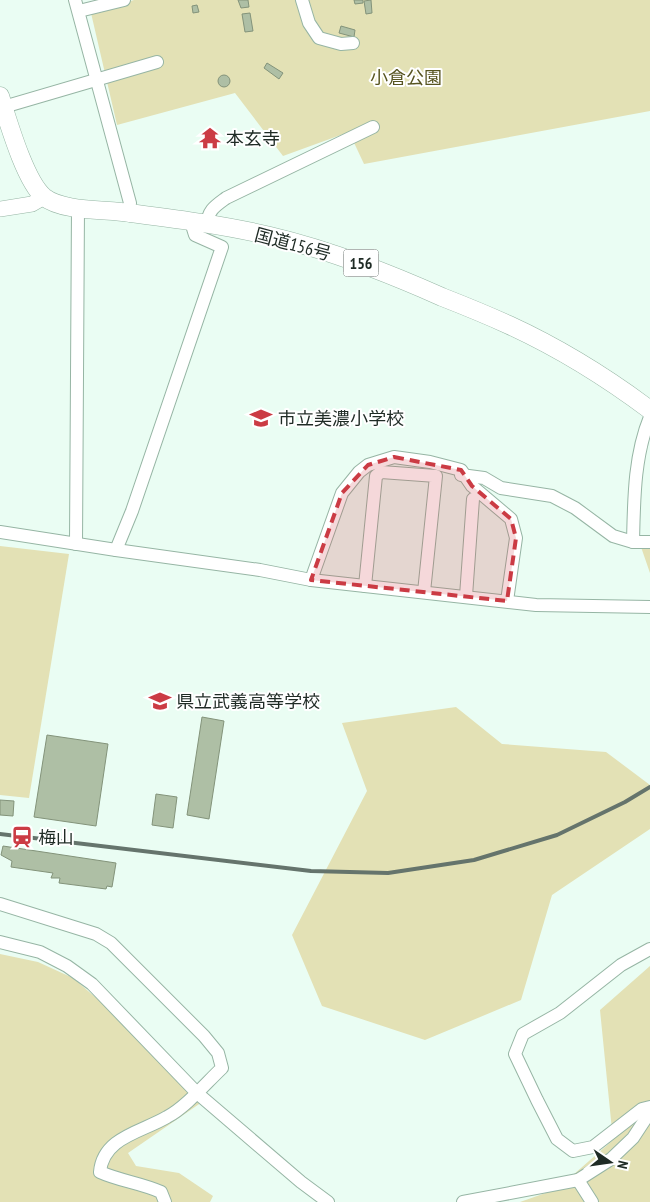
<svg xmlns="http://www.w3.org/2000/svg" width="650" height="1202" viewBox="0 0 650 1202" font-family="'PT Sans Narrow','Noto Sans JP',sans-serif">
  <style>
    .green { fill: #e3e1b5 }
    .building { fill: #aebfa5; stroke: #83937a }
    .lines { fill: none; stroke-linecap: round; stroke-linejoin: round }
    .minor-casing { stroke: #96b5a4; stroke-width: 14 }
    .major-casing { stroke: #96b5a4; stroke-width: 16 }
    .highway-casing { stroke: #96b5a4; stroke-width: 19 }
    .minor { stroke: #fff; stroke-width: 12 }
    .major { stroke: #fff; stroke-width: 15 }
    .highway { stroke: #fff; stroke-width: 18 }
    .rail { stroke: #65746c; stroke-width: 4 }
    .marked { fill: #cb3b44; fill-opacity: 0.2; stroke: #cb3b44; stroke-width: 4; stroke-dasharray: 10 6; stroke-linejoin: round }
    .labels { text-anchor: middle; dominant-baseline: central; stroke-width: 4; stroke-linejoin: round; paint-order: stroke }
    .shield { fill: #fff; stroke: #626b66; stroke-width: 1 }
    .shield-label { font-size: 16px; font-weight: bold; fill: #1f2b25 }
    .park-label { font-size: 18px; fill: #575420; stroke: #fff }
    .poi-label { font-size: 18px; fill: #1f2b25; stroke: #fff; text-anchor: start }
    .street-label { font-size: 18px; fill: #1f2b25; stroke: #fff }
  </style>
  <rect width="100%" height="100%" fill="#eafdf3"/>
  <!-- green -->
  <g class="green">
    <path d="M 134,0 L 650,0 L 650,111 L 364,164 L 349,132 L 283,156 L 235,93 L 117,125 L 91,13 Z"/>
    <path d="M 0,546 L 69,554 L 29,798 L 0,795 Z"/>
    <path d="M 641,547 L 650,548 L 650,573 Z"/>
    <path d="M 456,707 L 502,744 L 606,752 L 650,785 L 650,829 L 552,895 L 521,1000 L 425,1040 L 322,1006 L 292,935 L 367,791 L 342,723 Z"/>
    <path d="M 0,954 L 38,962 L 73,978 L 102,1003 L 205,1100 L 128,1153 L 136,1166 L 179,1173 L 213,1196 L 210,1202 L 0,1202 Z"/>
    <path d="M 650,966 L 650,1202 L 520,1202 L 557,1189 L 613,1140 L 600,1010 Z"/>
  </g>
  <!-- building -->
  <g class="building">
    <path d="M 238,0 L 248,0 L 249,7 L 241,8 Z"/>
    <path d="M 354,0 L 363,0 L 363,3 L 355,4 Z"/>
    <path d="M 371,0 L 372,13 L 366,14 L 364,1 Z"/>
    <path d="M 197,5 L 199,12 L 193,13 L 192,6 Z"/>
    <path d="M 250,13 L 253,31 L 245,32 L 242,14 Z"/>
    <path d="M 341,26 L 355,30 L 354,37 L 339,33 Z"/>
    <path d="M 267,63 L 283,73 L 279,79 L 264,68 Z"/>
    <circle cx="224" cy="81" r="6"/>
    <path d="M 202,717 L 224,721 L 209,819 L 187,815 Z"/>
    <path d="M 47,735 L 108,744 L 96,826 L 34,817 Z"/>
    <path d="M 156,794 L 177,797 L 173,828 L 152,825 Z"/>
    <path d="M 0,800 L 14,801 L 13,816 L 0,815 Z"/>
    <path d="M 3,846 L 116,863 L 112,887 L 107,886 L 106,889 L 59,883 L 60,878 L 51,878 L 53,873 L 11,867 L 12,861 L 1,855 Z"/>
  </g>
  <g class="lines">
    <!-- minor casing -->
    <g class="minor-casing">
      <g id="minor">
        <path d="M 75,0 L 130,203 L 127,212"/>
        <path d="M 302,0 L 309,23 L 319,38 L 341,44 L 353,43"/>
        <path d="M 79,11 L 124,0"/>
        <path d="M 0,108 L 157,62"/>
        <path d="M 207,225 C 208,210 215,206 226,198 L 373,127"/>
        <path d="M 461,475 L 484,478 L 501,488 L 552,496 L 575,508 L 613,536 L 633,542 L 650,542"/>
        <path d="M 0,532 L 116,550 L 260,570 L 311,580 L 536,605 L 650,607"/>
        <path d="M 633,542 C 634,500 634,456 650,417"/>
        <path d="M 76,544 L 78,208"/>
        <path d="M 116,550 L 132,511 L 222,247 L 195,235 L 191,222"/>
        <path d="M 311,580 L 342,493 L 359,472 L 368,465 L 394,457 L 430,462 L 461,470 L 472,486 L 511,519 L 516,538 L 507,601"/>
        <path d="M 365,586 L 376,476 L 381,472 L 436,476 L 424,592"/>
        <path d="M 466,596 L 473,499"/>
        <path d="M 0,904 L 96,934 L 111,943 L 204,1036 L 218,1053 L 222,1068 C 206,1083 186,1107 167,1117 C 142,1132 103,1137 100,1172 C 120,1181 141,1183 161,1192 L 165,1202"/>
        <path d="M 0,942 L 40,952 L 67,966 L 92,984 L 197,1093 L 301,1182 L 328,1202"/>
        <path d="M 650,949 L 621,965 L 560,1013 L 523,1034 L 515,1054 L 537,1100 L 557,1139 L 573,1151 L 593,1147 L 642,1109 L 650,1107"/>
        <path d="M 578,1180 L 592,1202"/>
        <path d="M 463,1202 L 578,1180 L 611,1159 L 633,1138 L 650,1112"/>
      </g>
    </g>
    <!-- major casing -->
    <g class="major-casing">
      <path id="major" d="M 0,209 L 32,204 L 44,197"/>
    </g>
    <!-- highway casing -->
    <g class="highway-casing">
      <path id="highway" d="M 0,96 C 8,121 25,181 44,197 C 63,212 106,209 130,213 C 176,219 224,225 270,236 C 330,250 386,272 442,297 C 465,306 487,315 509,325 C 559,348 606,377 650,410"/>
    </g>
    <!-- minor -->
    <use href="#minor" class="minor"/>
    <!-- major -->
    <use href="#major" class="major"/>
    <!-- highway -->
    <use href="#highway" class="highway"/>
    <!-- rail -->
    <path class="rail" d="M 0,834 L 311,871 L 388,873 L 474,860 L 557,835 L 625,802 L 650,787"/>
  </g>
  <!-- marked area -->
  <path class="marked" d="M 394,457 L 461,470 L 472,486 L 511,519 L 516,538 L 507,601 L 311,580 L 342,493 L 368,465 Z"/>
  <!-- icons -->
  <defs>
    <g id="temple-bare" transform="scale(1.725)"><path d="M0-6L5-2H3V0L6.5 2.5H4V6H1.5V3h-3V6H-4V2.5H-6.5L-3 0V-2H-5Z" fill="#cb3b44" stroke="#fff" stroke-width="2.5" paint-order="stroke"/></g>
    <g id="school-bare" transform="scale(1.725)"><path d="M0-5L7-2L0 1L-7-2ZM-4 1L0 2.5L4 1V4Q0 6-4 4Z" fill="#cb3b44" stroke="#fff" stroke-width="2.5" paint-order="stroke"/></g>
    <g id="station-bare" transform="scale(1.725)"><path d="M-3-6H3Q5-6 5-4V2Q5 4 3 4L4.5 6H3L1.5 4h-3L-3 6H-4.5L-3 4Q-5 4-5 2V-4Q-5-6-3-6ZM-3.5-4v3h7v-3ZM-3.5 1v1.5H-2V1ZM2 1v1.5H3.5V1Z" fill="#cb3b44" stroke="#fff" stroke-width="2.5" paint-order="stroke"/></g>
  </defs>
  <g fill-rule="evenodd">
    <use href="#temple-bare" x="210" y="138"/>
    <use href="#school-bare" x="261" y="418"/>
    <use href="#school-bare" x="160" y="701"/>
    <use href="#station-bare" x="22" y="837"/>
  </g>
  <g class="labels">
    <!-- shield labels -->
    <rect class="shield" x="343.5" y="249.5" width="35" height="27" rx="4"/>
    <g class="shield-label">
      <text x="361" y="263">156</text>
    </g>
    <!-- park labels -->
    <g class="park-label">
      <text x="406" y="77">小倉公園</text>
    </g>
    <!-- poi labels -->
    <g class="poi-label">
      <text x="226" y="138">本玄寺</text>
      <text x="278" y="418">市立美濃小学校</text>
      <text x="176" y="701">県立武義高等学校</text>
      <text x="38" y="837">梅山</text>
    </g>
    <!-- street labels -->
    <g class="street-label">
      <text transform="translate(293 244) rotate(15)">国道156号</text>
    </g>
  </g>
  <!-- north arrow -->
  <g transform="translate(610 1162) rotate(103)" stroke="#ffffff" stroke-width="4" paint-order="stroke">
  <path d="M0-4L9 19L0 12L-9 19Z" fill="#1f2b25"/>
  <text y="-8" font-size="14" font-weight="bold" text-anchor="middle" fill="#1f2b25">N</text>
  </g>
</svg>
